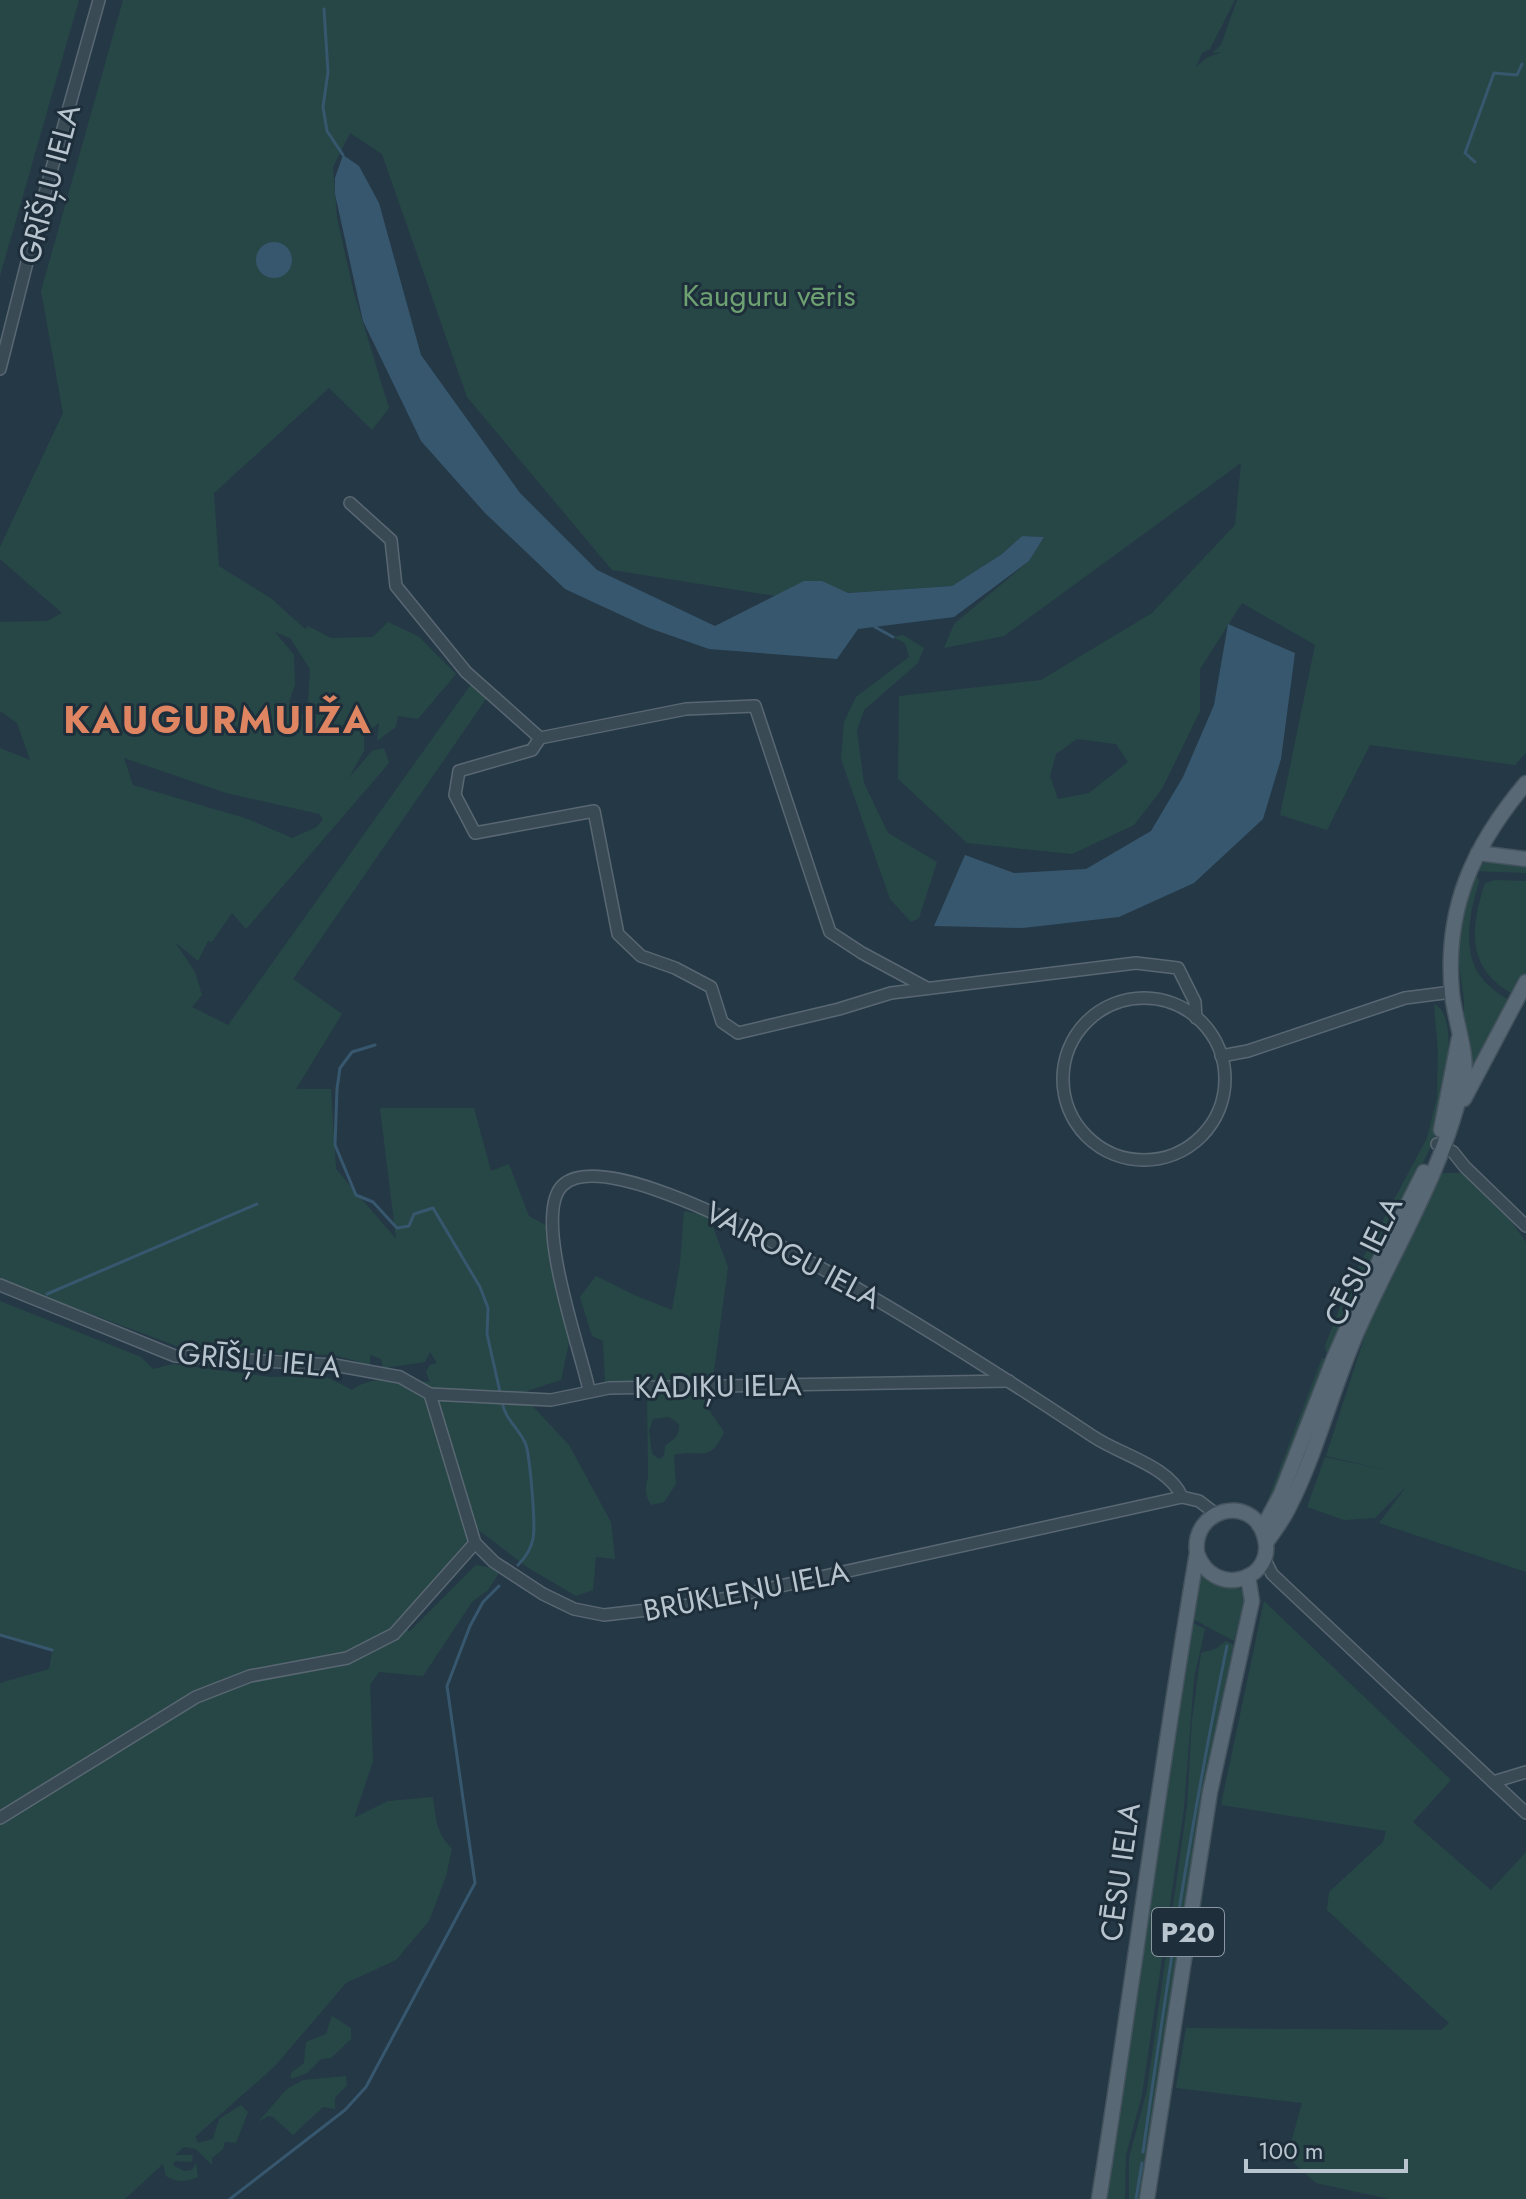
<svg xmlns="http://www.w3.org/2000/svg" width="1526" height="2199" viewBox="0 0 1526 2199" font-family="Jost,sans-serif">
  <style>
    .green { fill: #274746; fill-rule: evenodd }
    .water { fill: #37576e }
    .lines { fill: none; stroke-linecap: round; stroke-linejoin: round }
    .stream { stroke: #37576e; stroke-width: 3 }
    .minor-casing { stroke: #596772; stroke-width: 14 }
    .major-casing { stroke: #44535e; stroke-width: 17 }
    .minor { stroke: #3a4a55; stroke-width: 11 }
    .major { stroke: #586975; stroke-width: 14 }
    .labels { text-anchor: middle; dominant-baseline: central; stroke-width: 6; stroke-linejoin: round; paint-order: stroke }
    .shield { fill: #1e2f3b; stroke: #8a97a2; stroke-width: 2 }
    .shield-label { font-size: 28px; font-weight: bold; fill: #b8c4ce }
    .street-label { font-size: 30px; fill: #b8c4ce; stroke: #1e2f3b }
    .park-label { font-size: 30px; fill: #6da171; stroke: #1e2f3b }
    .district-label { font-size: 38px; font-weight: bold; letter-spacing: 2px; fill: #df8562; stroke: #1e2f3b }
  </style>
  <rect width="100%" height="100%" fill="#253846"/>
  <!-- green -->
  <g class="green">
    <path d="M 0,0 L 79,0 L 0,276 Z"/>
    <path d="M 123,0 L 1235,0 L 1210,49 L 1202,53 L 1196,67 L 1208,57 L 1222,52 L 1212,53 L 1221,45 L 1237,0 L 1526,0 L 1526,753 L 1515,765 L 1370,745 L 1327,830 L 1280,815 L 1315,645 L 1242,603 L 1200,669 L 1200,711 L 1162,789 L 1134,825 L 1072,854 L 967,843 L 898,779 L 899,696 L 1041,680 L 1152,613 L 1235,525 L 1241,463 L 1004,636 L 944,648 L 954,624 L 1029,561 L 1044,537 L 1022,536 L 1002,554 L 952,586 L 782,597 L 612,570 L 467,397 L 382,154 L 350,133 L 333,167 L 337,218 L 354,293 L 389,408 L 372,430 L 329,388 L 214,493 L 219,566 L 272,599 L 305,629 L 308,626 L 331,638 L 373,637 L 388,622 L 418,636 L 456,674 L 418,719 L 398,716 L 396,727 L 377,741 L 379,723 L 364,734 L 364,751 L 348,779 L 372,751 L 384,748 L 389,763 L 246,929 L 232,913 L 212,942 L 208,941 L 198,961 L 175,942 L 195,972 L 202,995 L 192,1007 L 228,1025 L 472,683 L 488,696 L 293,979 L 342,1014 L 296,1089 L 331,1089 L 336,1169 L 396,1239 L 380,1108 L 474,1108 L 491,1171 L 509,1164 L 529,1216 L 547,1226 L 571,1334 L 561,1380 L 524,1392 L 527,1400 L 569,1445 L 611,1522 L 615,1559 L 596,1557 L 593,1590 L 576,1596 L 527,1567 L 477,1529 L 402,1617 L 409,1632 L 476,1565 L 501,1570 L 488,1590 L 472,1602 L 423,1676 L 379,1672 L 370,1685 L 373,1761 L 354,1818 L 388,1801 L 433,1797 C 436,1819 436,1833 452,1849 L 446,1876 L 429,1921 L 396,1960 L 346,1983 L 275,2066 L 195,2137 L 198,2143 L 213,2139 L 219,2119 L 241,2105 L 248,2112 L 236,2143 L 225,2142 L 223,2149 L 212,2158 L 212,2165 L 196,2149 L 184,2147 L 175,2155 L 193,2155 L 192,2162 L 175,2161 L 173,2165 L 184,2171 L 192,2170 L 196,2163 L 198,2177 C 185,2182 178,2183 166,2176 L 163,2164 L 125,2199 L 0,2199 L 0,1683 L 49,1669 L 52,1651 L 0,1635 L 0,1301 L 141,1357 L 153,1369 L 173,1364 L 272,1377 L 325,1376 L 352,1390 C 372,1374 406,1381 430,1382 L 426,1372 L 430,1365 L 437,1363 L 430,1352 L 425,1362 L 383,1368 L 381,1359 L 370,1355 L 370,1365 L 334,1355 L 190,1351 L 0,1280 L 0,748 L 30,760 L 17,723 L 0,711 L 0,622 L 47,621 L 62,613 L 0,559 L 0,547 L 63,413 L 41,291 ZM 275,632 L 290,638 L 310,669 L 308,701 L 319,713 L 306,718 L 289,702 L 295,685 L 294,655 ZM 1077,739 L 1116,744 L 1128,762 L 1089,793 L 1058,799 L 1050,776 L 1056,754 ZM 124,758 L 226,793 L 319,814 L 323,819 L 317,827 L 292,838 L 248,819 L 133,785 Z"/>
    <path d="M 903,635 L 924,648 L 918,663 L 864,710 L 857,731 L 864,783 L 888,833 L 937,862 L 919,918 L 911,922 L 890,899 L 841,759 L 844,722 L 856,697 L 909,657 L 905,643 L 893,637 Z"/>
    <path d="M 1492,861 L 1526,867 L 1526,873 L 1472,871 L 1480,864 Z"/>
    <path d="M 1471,876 L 1478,878 L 1479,882 C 1470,911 1461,951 1481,977 C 1488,987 1501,995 1511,1002 L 1473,1074 L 1464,1046 L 1464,1001 L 1459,962 L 1460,921 Z"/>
    <path d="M 1495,880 L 1526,881 L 1526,974 L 1515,995 C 1466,970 1470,929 1485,883 Z"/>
    <path d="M 1434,1004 C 1464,1017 1440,1117 1433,1142 L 1330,1353 L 1326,1352 L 1325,1346 L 1349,1284 L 1427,1138 L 1437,1097 L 1438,1052 Z"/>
    <path d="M 1440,1173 L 1464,1173 L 1500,1206 L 1526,1242 L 1526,1572 L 1379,1523 L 1407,1486 L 1375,1518 L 1344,1520 L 1307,1507 L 1325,1457 L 1386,1470 L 1326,1456 L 1373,1310 Z"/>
    <path d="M 684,1211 L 709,1216 L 728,1267 L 713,1378 L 605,1382 L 603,1341 L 592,1336 L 580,1297 L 596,1276 L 634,1295 L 672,1310 L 680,1264 Z"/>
    <path d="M 1322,1358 L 1328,1360 L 1267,1512 L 1264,1510 Z"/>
    <path d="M 705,1392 L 709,1410 L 724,1432 C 710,1465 699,1448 674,1455 L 676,1484 L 664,1502 L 651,1505 C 645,1495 645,1488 648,1477 L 647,1394 ZM 669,1417 L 679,1424 C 680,1436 674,1439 665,1446 L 664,1456 L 659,1459 L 652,1454 L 649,1431 L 653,1419 Z"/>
    <path d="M 1198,1574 L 1216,1583 L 1248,1591 L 1234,1641 L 1191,1618 Z"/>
    <path d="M 1264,1601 L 1451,1780 L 1413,1822 L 1491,1890 L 1526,1852 L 1526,2199 L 1389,2199 L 1316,2183 L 1287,2157 L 1302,2103 L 1176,2088 L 1186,2028 L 1441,2030 L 1449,2023 L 1327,1910 L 1329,1892 L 1383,1842 L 1386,1831 L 1221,1805 Z"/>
    <path d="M 1191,1622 L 1205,1629 L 1194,1678 L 1184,1808 L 1142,2095 L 1126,2155 L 1125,2199 L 1107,2199 Z"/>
    <path d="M 1226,1641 L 1234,1645 C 1191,1827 1170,2014 1141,2199 L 1129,2199 L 1129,2158 L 1147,2090 L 1187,1807 L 1192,1720 L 1201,1653 L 1215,1649 Z"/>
    <path d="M 332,2016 L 351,2028 L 351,2039 L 331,2058 L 321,2059 L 307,2073 L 291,2079 L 291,2073 L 304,2063 L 306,2042 L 326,2034 Z"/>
    <path d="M 346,2076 L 347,2085 L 335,2098 L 335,2109 L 323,2107 L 293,2135 L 273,2117 L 268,2116 L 258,2122 L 287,2089 L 303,2080 Z"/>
  </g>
  <!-- water -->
  <g class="water">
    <path d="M 343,155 L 359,166 L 379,203 L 421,355 L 520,493 L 597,570 L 715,626 L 804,581 L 822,581 L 848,593 L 952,586 L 1002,554 L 1022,536 L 1044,537 L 1029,561 L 954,617 L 858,629 L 837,659 L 709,649 L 649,628 L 565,589 L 485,513 L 421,441 L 363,321 L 335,194 L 335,178 Z"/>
    <circle cx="274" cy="260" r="18"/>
    <path d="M 1228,624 L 1295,653 L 1281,759 L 1263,819 L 1194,883 L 1119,917 L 1023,928 L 934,926 L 965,855 L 1014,873 L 1086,869 L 1151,831 L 1183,777 L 1214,705 Z"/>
  </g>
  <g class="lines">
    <!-- stream -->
    <g class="stream">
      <path d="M 324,9 L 328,72 L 323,107 L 327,131 L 343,155"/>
      <path d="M 1475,162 L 1465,153 L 1494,73 L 1517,75 L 1522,64"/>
      <path d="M 875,627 L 893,637"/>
      <path d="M 375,1045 L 352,1052 L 340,1068 L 337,1089 L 335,1145 L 356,1195 L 373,1202 L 397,1228 L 409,1226 L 414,1214 L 433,1208 L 480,1287 L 488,1308 L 487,1334 L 500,1392"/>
      <path d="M 47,1294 L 257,1204"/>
      <path d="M 502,1402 C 505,1420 520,1429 526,1445 C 530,1459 536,1525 533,1539 C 531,1549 525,1558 518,1565"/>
      <path d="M 0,1635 L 52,1650"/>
      <path d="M 1143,2152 C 1167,1983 1192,1814 1227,1646"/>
      <path d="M 230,2199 L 345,2110 L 366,2087 L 475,1883 L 447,1686 L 470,1626 L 483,1602 L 499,1586"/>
      <path d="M 1136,2199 L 1142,2163"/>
    </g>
    <!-- minor casing -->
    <g class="minor-casing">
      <g id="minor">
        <path d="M 0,369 L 40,211 L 99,0"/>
        <path d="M 350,503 L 391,540 L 396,586 L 466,672 L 540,738 L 686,709 L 755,706 L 830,932 L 862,953 L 927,988"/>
        <path d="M 540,738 L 532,750 L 459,771 L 455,795 L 475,833 L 594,811 L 618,934 L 641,956 L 675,968 L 711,987 L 722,1022 L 738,1033 L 839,1009 L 891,993 L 1136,963 L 1178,968 L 1195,1002 L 1196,1018"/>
        <circle cx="1144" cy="1079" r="81"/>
        <path d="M 1221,1056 L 1248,1051 L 1405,998 L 1452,992"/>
        <path d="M 1437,1144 L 1453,1152 L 1465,1167 L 1526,1226"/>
        <path d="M 0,1285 L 175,1356 L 334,1365 L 400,1377 L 430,1394 L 551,1400 L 609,1388 L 1009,1381"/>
        <path d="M 589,1390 C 581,1351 531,1214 563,1185 C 629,1125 1024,1391 1094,1437 C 1121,1455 1169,1466 1182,1497"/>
        <path d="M 430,1394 L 475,1543 L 494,1562 L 543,1594 L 574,1609 L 604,1615 L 699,1604 L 1182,1497 L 1199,1501 L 1216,1514"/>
        <path d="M 1264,1558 L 1272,1574 L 1526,1813"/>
        <path d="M 1493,1782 L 1526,1772"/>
        <path d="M 0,1818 L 196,1697 L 250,1676 L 347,1658 L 394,1634 L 475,1543"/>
      </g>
    </g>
    <!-- major casing -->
    <g class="major-casing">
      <g id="major">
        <path d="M 1478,853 L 1526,859"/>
        <path d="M 1464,1099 L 1526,982"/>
        <path d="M 1441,1130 L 1459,1038"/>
        <path d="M 1259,1525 L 1267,1520 L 1281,1494 L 1334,1358 L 1361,1297 L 1424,1172"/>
        <path d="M 1266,1543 C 1274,1531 1283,1520 1289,1507 C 1317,1452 1332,1389 1357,1332 C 1394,1248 1446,1168 1464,1076 C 1468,1055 1454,1017 1452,993 C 1444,909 1473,846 1526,783"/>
        <path d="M 1099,2199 C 1133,1984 1160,1768 1197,1553 C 1191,1509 1251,1493 1264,1535 C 1279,1579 1214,1601 1197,1553"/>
        <path d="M 1147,2199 L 1210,1792 L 1252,1601 L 1248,1576"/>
      </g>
    </g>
    <!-- minor -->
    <use href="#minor" class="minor"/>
    <!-- major -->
    <use href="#major" class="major"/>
  </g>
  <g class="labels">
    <!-- shield labels -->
    <rect class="shield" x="1152" y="1908" width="72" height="48" rx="6"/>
    <g class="shield-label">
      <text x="1188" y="1932">P20</text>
    </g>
    <!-- street labels -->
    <g class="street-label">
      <text transform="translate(49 184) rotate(-75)">GRĪŠĻU IELA</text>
      <text transform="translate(793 1255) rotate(28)">VAIROGU IELA</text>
      <text transform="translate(1363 1261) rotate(-64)">CĒSU IELA</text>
      <text transform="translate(259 1360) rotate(5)">GRĪŠĻU IELA</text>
      <text transform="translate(718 1386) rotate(-1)">KADIĶU IELA</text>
      <text transform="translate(746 1591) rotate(-11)">BRŪKLEŅU IELA</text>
      <text transform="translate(1120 1872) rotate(-82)">CĒSU IELA</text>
    </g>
    <!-- park labels -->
    <g class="park-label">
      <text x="769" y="295">Kauguru vēris</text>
    </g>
    <!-- district labels -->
    <g class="district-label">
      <text x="218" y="719">KAUGURMUIŽA</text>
    </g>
  </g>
  <!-- scale -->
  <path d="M1246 2159v12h160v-12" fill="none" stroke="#b8c4ce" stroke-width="4"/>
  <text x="1258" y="2159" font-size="24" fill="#b8c4ce" stroke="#1e2f3b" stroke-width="6" paint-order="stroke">100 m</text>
</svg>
